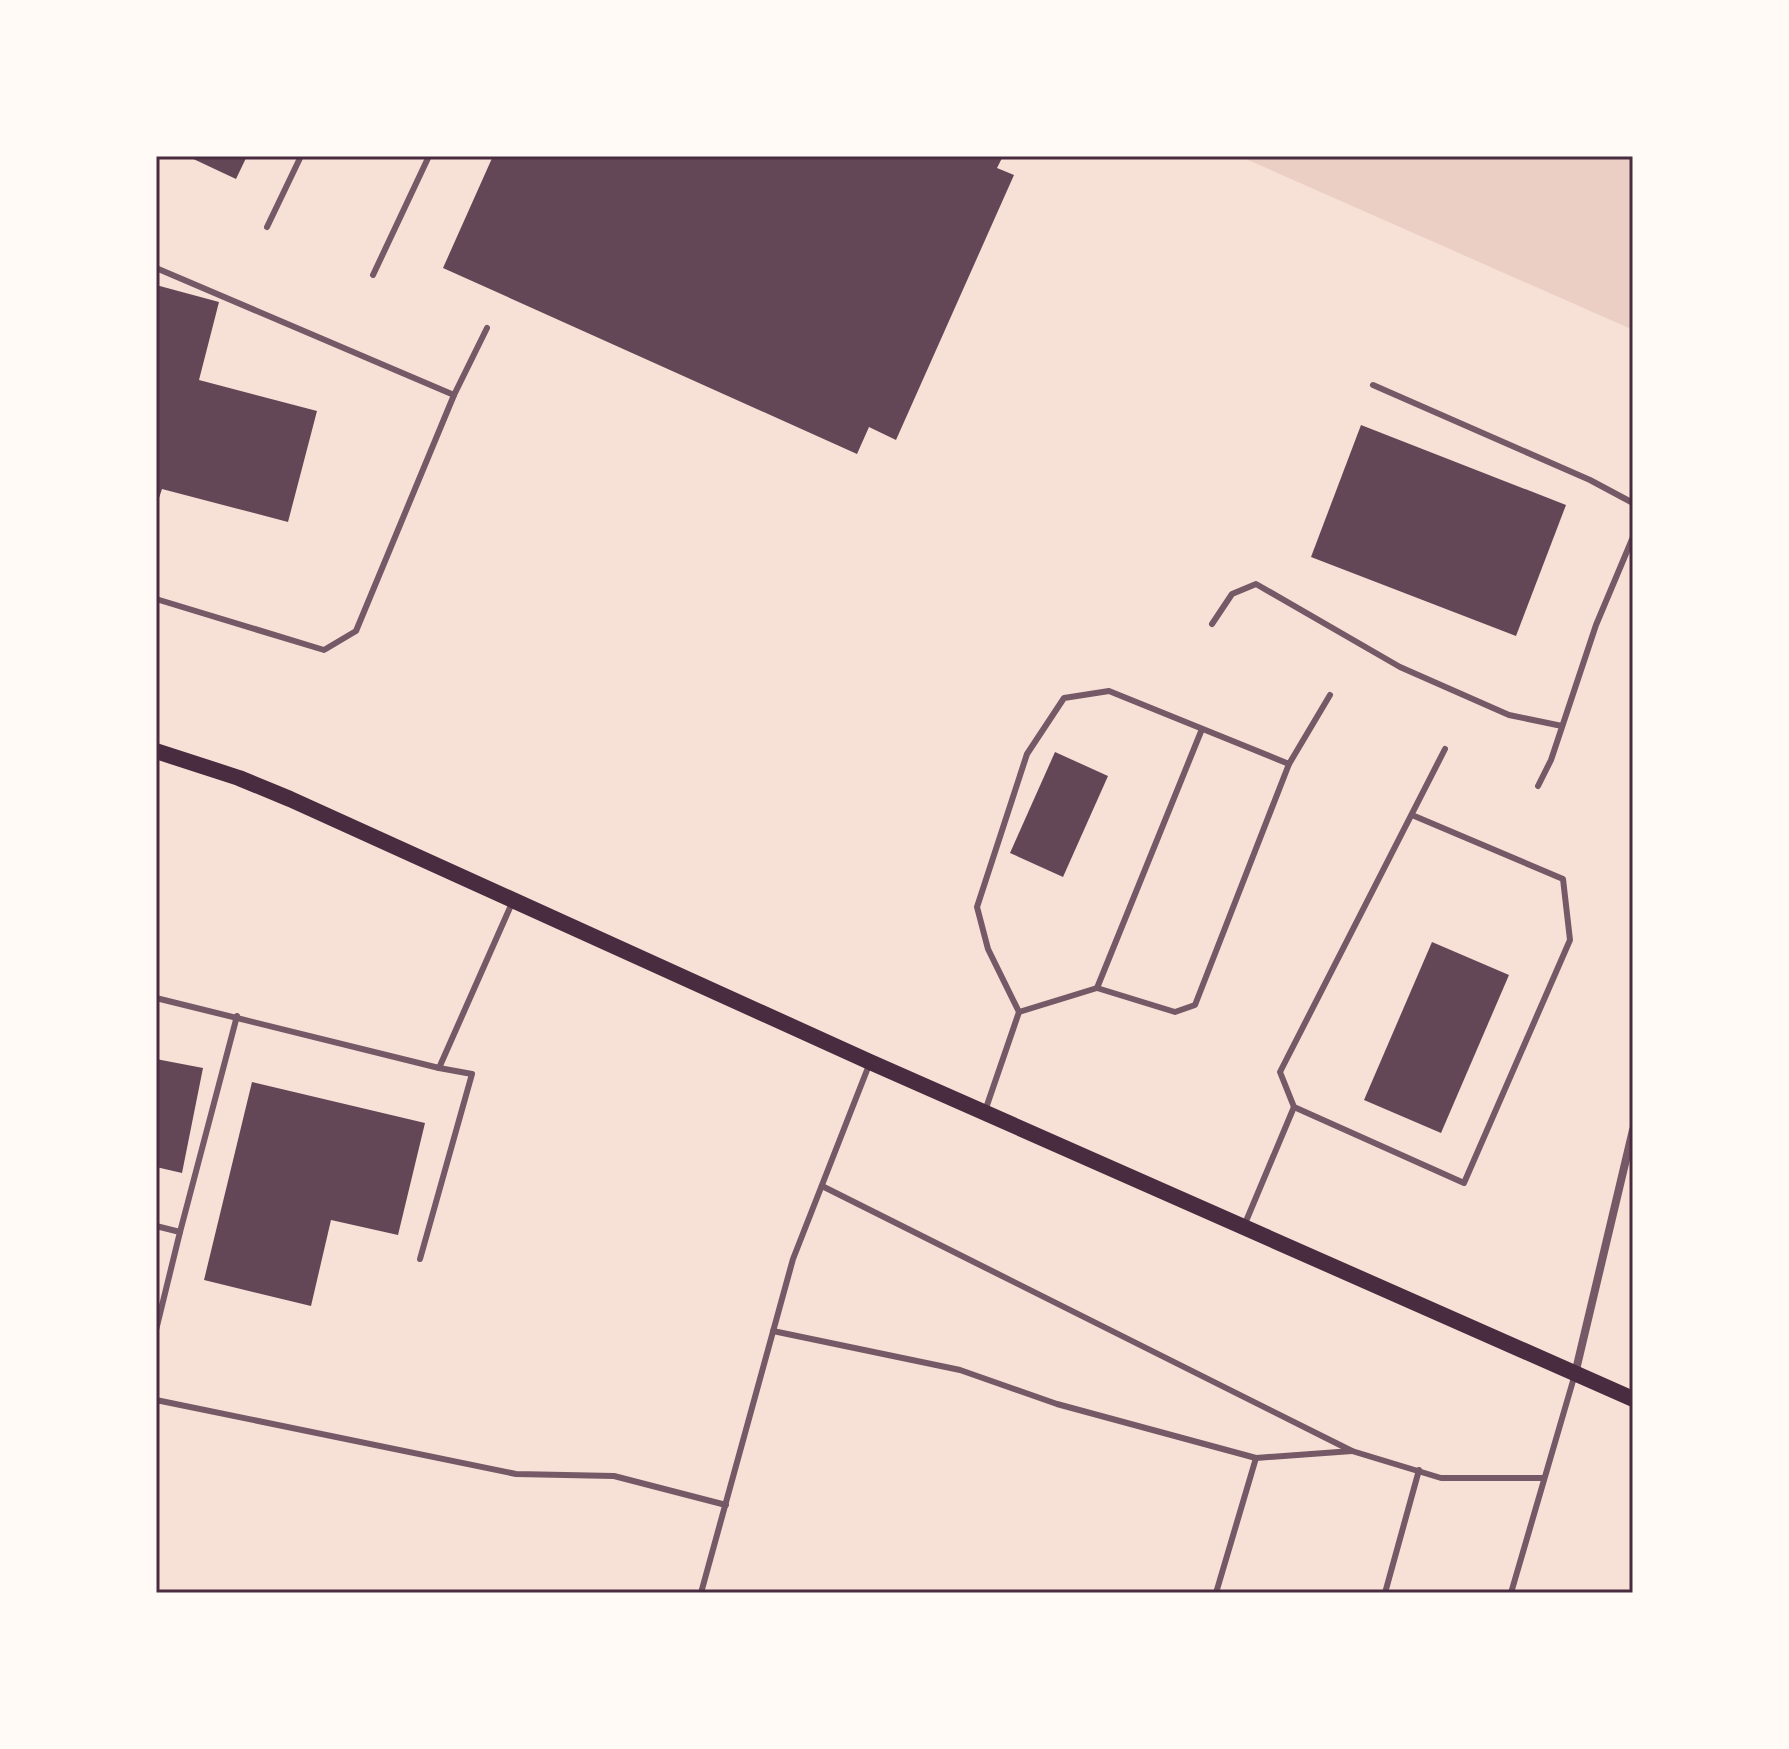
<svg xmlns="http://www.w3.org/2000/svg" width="1789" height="1749" viewBox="0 0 1789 1749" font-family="'Titillium Web',sans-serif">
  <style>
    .green { fill: #ebcfc5 }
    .building { fill: #644757 }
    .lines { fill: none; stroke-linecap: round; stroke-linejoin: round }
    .service { stroke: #755966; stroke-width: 6 }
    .minor { stroke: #755966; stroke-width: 8 }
    .secondary { stroke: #4a2c40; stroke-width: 16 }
    .neatline { fill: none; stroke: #4a2c40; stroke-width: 3 }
  </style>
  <rect width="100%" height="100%" fill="#f7e1d7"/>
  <!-- green -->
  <path class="green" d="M 1239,156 L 1633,156 L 1633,328 L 1631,329 Z"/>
  <!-- building -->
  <g class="building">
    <path d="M 187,156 L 247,156 L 236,179 Z"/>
    <path d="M 493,156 L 1003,156 L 997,168 L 1014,175 L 896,440 L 869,427 L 857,454 L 443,268 Z"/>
    <path d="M 156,285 L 219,302 L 199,380 L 317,411 L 288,522 L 162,489 L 156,507 Z"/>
    <path d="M 1361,425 L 1566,505 L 1516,636 L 1311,557 Z"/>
    <path d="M 1055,752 L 1108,776 L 1063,877 L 1010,853 Z"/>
    <path d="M 1432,942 L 1509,975 L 1441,1133 L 1364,1100 Z"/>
    <path d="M 156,1059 L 203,1068 L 182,1173 L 156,1167 Z"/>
    <path d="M 252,1082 L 425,1123 L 398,1235 L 331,1220 L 311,1306 L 204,1280 Z"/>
  </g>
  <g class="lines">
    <!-- service -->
    <g class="service">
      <path d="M 267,227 L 301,156"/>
      <path d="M 156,268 L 454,395"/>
      <path d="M 373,275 L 429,156"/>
      <path d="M 1373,385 L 1590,480 L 1633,503"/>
      <path d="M 156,599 L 324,650 L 356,631 L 454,395 L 487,328"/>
      <path d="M 1212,624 L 1232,594 L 1256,584 L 1400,667 L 1509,715 L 1562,726"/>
      <path d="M 1202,729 L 1097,988 L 1175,1012 L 1195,1005 L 1289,764"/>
      <path d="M 1538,786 L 1551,760 L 1596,625 L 1633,537"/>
      <path d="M 1412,815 L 1563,879 L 1570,940 L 1464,1183 L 1294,1107 L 1280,1072 L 1445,749"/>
      <path d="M 156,998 L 439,1068 L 512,903"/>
      <path d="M 1019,1012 L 1097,988"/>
      <path d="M 985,1111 L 1019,1012 L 988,949 L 977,907 L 1027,754 L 1064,698 L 1109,691 L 1289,764 L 1330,695"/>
      <path d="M 156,1226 L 180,1232 L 156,1330"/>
      <path d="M 1244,1226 L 1294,1107"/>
      <path d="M 180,1232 L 237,1016"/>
      <path d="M 420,1259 L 472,1074 L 439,1068"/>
      <path d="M 773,1331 L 960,1370 L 1057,1404 L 1256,1458 L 1352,1451 L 822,1186"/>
      <path d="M 156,1400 L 516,1474 L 614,1476 L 726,1505"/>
      <path d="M 1352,1451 L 1441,1478 L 1543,1478"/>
      <path d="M 701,1593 L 793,1259 L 869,1065"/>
      <path d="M 1216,1593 L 1256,1458"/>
      <path d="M 1385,1593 L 1419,1470"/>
      <path d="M 1511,1593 L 1575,1374"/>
    </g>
    <!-- minor -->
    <path class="minor" d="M 1575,1374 L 1633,1130"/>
    <!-- secondary -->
    <path class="secondary" d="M 156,751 L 239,778 L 290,799 L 870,1062 L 1633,1399"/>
  </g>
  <!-- border -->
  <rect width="1789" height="1749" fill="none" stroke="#fffaf5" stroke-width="316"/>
  <rect x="158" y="158" width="1473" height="1433" class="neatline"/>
</svg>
